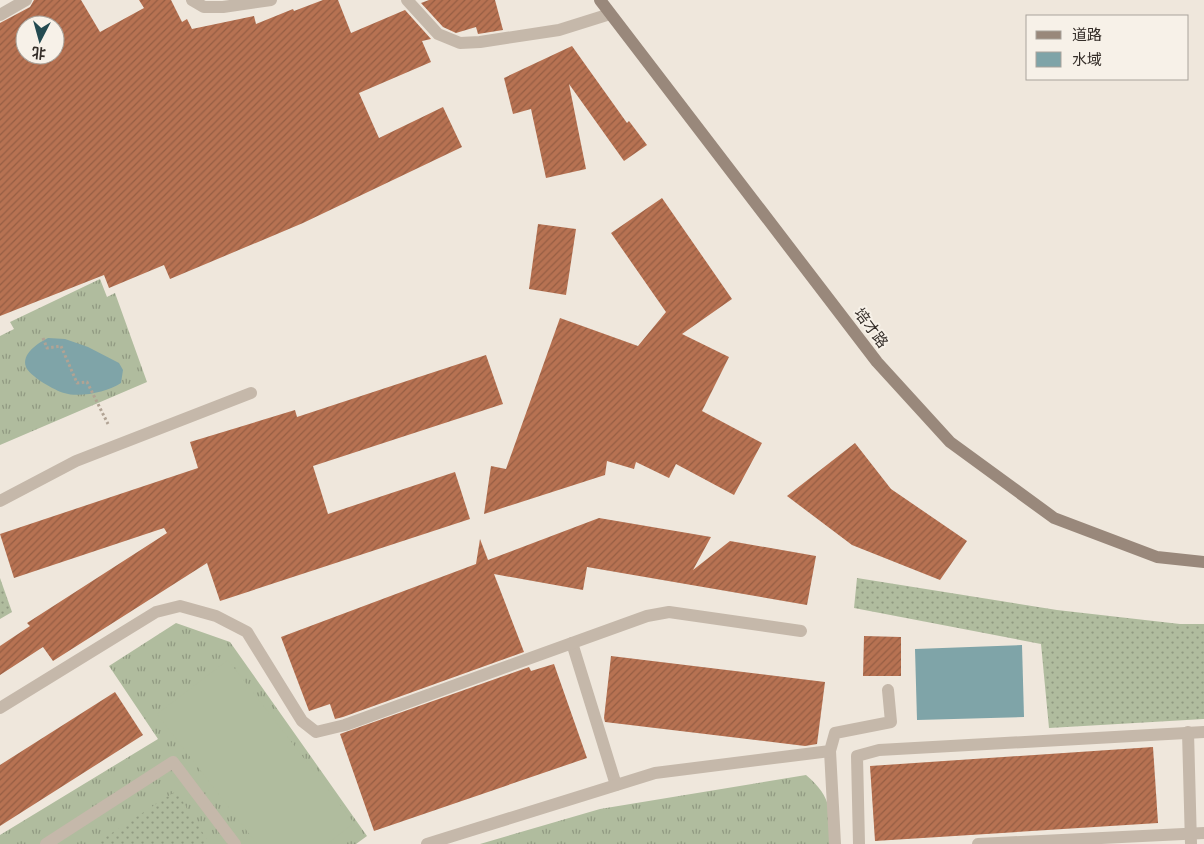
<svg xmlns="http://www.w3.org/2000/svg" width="1204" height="844" viewBox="0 0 1204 844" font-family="Jost,'Noto Sans SC',sans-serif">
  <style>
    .grass { fill: url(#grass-tufts) }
    .garden { fill: url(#garden-dots) }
    .pitch { fill: #b0bc9e }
    .water { fill: #7fa4a8 }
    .building { fill: url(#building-hatch); fill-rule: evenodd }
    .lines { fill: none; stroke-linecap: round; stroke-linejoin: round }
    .path { stroke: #b1a394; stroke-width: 3; stroke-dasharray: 2.5 2.5; stroke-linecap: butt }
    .lane { stroke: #c5b8aa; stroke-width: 12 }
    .secondary { stroke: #99887b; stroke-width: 12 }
    .labels { text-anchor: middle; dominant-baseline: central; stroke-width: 4; stroke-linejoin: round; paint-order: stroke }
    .street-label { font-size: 15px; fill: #342d28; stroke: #f7f1e8 }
  </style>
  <defs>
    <pattern id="grass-tufts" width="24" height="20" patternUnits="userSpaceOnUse" patternTransform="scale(1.25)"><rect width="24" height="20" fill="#b0bc9e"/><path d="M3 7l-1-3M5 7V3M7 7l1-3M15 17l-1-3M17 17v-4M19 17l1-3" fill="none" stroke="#909981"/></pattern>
    <pattern id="garden-dots" width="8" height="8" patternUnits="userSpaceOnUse" patternTransform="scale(1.25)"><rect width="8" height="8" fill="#b0bc9e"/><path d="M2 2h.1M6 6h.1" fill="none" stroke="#909981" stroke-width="1.8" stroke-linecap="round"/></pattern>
    <pattern id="building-hatch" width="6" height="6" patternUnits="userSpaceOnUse" patternTransform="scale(1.25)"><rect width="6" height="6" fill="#b77252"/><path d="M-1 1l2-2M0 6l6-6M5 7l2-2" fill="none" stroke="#965e44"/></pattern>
  </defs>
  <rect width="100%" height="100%" fill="#efe7dc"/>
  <!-- grass -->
  <g class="grass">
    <path d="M 100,279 L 107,297 L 115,293 L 147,382 L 0,445 L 0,336 L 14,329 L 10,322 Z"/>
    <path d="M 176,623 L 230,642 L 367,836 L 356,844 L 0,844 L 0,835 L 158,739 L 109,666 Z"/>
    <path d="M 806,775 C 834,799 829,811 830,844 L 480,844 L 600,809 Z"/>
  </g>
  <!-- garden -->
  <g class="garden">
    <path d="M 0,578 L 12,612 L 0,619 Z"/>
    <path d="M 857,578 L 1057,610 L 1180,624 L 1204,624 L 1204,719 L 1049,728 L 1041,644 L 854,608 Z"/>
    <path d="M 176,791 L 210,844 L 95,844 Z"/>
  </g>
  <!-- pitch -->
  <path class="pitch" d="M 228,660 L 354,823 L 327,844 L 257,844 L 157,714 Z"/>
  <!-- water -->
  <g class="water">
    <path d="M 48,338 L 65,339 L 88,347 L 119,363 L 123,370 L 121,383 C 107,392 80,398 64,393 C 56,391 29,376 26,367 C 21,354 38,343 48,338 Z"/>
    <path d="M 1022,645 L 1024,717 L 917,720 L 915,649 Z"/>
  </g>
  <!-- building -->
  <g class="building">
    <path d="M 34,0 L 81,0 L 100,32 L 144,8 L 139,0 L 171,0 L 182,22 L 187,19 L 192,29 L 254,16 L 256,24 L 293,9 L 294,11 L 323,0 L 338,0 L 351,33 L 405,10 L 431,39 L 422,41 L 431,62 L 359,93 L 379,138 L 443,107 L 462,147 L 303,223 L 170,279 L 164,265 L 109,288 L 104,275 L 0,316 L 0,23 L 30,7 ZM 25,25 L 55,25 L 55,55 L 25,55 Z"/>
    <path d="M 429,0 L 495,0 L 503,30 L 478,34 L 476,27 L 456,33 L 443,27 L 421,3 Z"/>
    <path d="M 572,46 L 627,123 L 629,121 L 647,145 L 624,161 L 569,84 L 586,169 L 546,178 L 531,109 L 513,114 L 504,78 Z"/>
    <path d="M 662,198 L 732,299 L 682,334 L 729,357 L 702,411 L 762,443 L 734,495 L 676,464 L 669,478 L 636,462 L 634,469 L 607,461 L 605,475 L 484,514 L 491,466 L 506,469 L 560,318 L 638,346 L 666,312 L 611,233 Z"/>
    <path d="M 538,224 L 576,229 L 566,295 L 529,289 Z"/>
    <path d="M 486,355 L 503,404 L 313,466 L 328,514 L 455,472 L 470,519 L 220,601 L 207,563 L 53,661 L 43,647 L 0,675 L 0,646 L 30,626 L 27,623 L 167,533 L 164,528 L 14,578 L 0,534 L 198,468 L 190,442 L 295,410 L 297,417 Z"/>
    <path d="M 855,443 L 891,489 L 967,541 L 940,580 L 852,545 L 787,496 Z"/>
    <path d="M 599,518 L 711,537 L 693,570 L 730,541 L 816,556 L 807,605 L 587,567 L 583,590 L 494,574 L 524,652 L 343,717 L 335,719 L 330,704 L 309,711 L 281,637 L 476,564 L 480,539 L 488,560 Z"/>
    <path d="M 864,636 L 901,637 L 901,676 L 863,676 Z"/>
    <path d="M 611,656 L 825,682 L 817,744 L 805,746 L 605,722 L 604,718 Z"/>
    <path d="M 554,664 L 587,758 L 374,831 L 340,734 L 529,667 L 531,671 Z"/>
    <path d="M 115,692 L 143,735 L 0,826 L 0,765 Z"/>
    <path d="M 1153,747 L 1158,823 L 875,841 L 870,766 Z"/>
  </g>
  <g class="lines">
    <!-- path -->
    <path class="path" d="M 43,338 L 47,348 L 61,346 L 77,383 L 87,382 L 108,424"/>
    <!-- lane -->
    <g class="lane">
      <path d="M 192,0 L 204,7 L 223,7 L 271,0"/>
      <path d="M 407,0 L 438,34 L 460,43 L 480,42 L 559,30 L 610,14"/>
      <path d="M 0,15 L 26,0"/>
      <path d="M 0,501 L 76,461 L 251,393"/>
      <path d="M 572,643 L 616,785"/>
      <path d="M 0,708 L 156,612 L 180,606 L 216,616 L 247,632 L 302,721 L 316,732 L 345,725 L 647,616 L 669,612 L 801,631"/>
      <path d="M 1188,732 L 1191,844"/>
      <path d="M 830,751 L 835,844"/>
      <path d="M 46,844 L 173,762 L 235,844"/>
      <path d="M 427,844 L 655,773 L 830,751 L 835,733 L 891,722 L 888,690"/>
      <path d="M 859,844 L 857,756 L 879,750 L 1204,732"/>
      <path d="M 978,844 L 1204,833"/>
    </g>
    <!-- secondary -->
    <path class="secondary" d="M 600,0 L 877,362 L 950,442 L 1054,518 L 1157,557 L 1204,562"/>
  </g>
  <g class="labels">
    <!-- street labels -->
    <g class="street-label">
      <text transform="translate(871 328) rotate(53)">培才路</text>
    </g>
  </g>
  <!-- legend -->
  <rect x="1026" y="15" width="162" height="65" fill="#f7f1e8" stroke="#a9a39b"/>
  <rect x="1036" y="31" width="25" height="8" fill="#99887b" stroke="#a9a39b"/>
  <text x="1072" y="40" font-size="15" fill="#342d28">道路</text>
  <rect x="1036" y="52" width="25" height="15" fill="#7fa4a8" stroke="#a9a39b"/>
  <text x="1072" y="65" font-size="15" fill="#342d28">水域</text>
  <!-- north arrow -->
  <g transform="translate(40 40) rotate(186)"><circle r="24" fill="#f7f1e8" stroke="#a9a39b"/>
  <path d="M0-4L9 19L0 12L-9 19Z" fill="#234a50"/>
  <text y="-8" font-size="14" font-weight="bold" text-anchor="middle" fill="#342d28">北</text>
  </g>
</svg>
